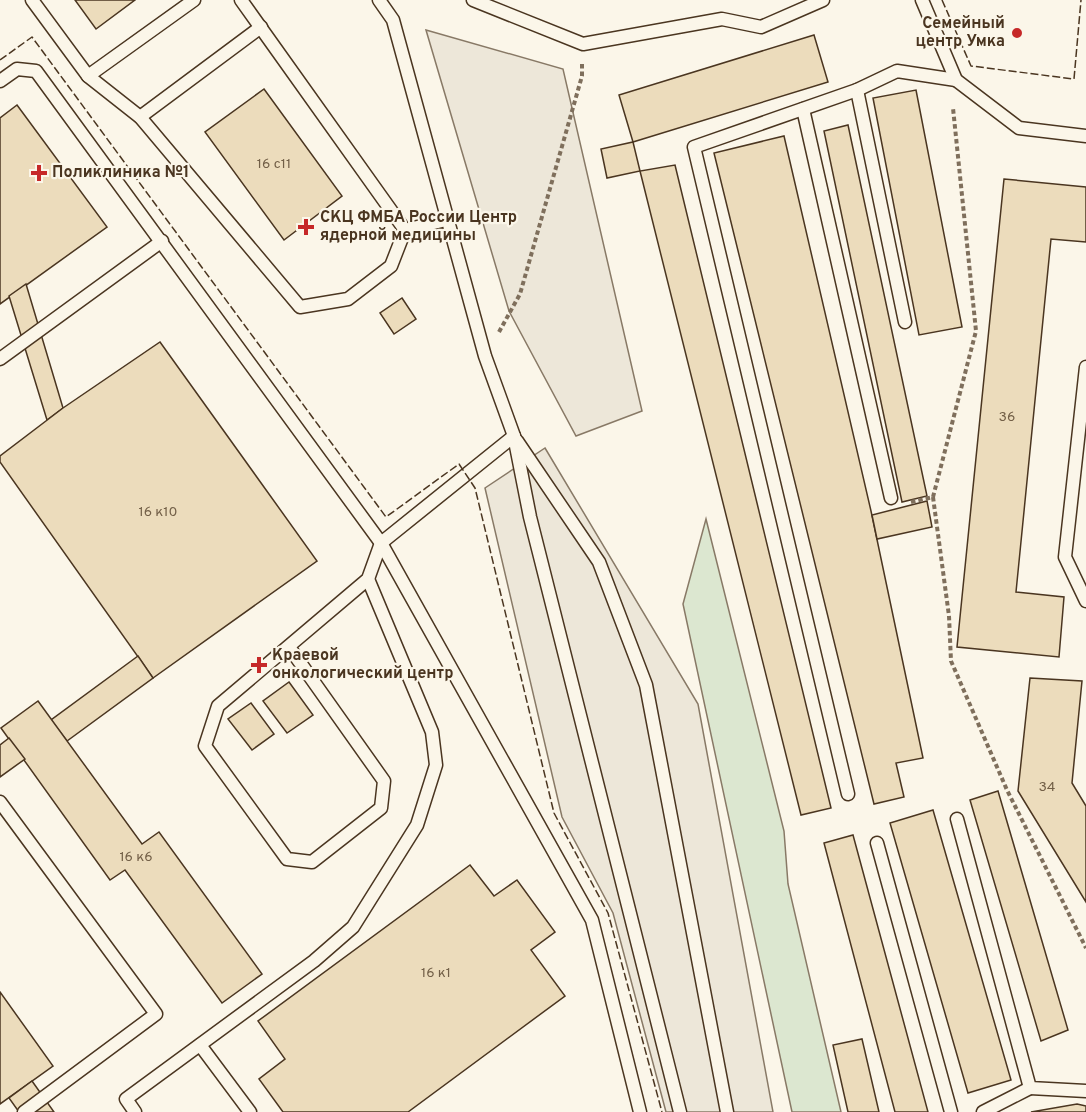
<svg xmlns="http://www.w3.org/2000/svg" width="1086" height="1112" viewBox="0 0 1086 1112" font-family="Overpass,sans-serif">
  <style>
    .green { fill: #dce7d0; stroke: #887966; stroke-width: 1.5 }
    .parking { fill: #ede7d9; stroke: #887966; stroke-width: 1.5 }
    .building { fill: #ecdcbc; stroke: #4a3520; stroke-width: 1.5 }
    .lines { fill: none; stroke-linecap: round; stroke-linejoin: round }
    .lane-casing { stroke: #4a3520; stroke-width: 15 }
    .path { stroke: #7f6f5c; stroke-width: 4; stroke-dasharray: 4.5 3; stroke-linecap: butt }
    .lane { stroke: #fbf6e9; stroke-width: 12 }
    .fence { stroke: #4a3520; stroke-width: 1.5; stroke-dasharray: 8 3; stroke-linecap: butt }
    .poi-dot { fill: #c62828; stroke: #fbf6e9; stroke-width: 2 }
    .labels { text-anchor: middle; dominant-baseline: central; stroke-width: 4.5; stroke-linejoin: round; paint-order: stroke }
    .number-label { font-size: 14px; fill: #725f47 }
    .poi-label { font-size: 16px; font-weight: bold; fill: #4a3520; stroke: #fbf6e9; text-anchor: start }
  </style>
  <rect width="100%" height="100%" fill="#fbf6e9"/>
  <!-- green -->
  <path class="green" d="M 706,519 L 784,831 L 788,884 L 841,1112 L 792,1112 L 683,604 Z"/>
  <!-- parking -->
  <g class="parking">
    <path d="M 426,30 L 563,69 L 642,411 L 576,436 L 509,311 Z"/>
    <path d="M 545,448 L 698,704 L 773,1112 L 666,1112 L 613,913 L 562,817 L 485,488 Z"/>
  </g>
  <!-- building -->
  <g class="building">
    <path d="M 75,0 L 135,0 L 96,29 Z"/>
    <path d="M 814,35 L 828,82 L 633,142 L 619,95 Z"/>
    <path d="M 264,89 L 342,196 L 284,240 L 205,132 Z"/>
    <path d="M 916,90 L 962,327 L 919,335 L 873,98 Z"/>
    <path d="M 17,105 L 107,227 L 0,304 L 0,118 Z"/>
    <path d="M 848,125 L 927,496 L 902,502 L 824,131 Z"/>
    <path d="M 784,136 L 871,511 L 923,758 L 896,763 L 904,797 L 874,804 L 714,153 Z"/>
    <path d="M 633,142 L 640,171 L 607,178 L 601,149 Z"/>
    <path d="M 675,165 L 831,808 L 801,815 L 640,171 Z"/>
    <path d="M 1004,179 L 1086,187 L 1086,242 L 1051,239 L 1016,592 L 1064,597 L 1059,657 L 957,647 Z"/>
    <path d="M 26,284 L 63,408 L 47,420 L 9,296 Z"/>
    <path d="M 402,298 L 416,319 L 394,334 L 380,313 Z"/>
    <path d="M 160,342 L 317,561 L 153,678 L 0,462 L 0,456 L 63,408 Z"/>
    <path d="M 927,501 L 932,527 L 877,539 L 872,515 Z"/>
    <path d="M 138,656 L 153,678 L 67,741 L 51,720 Z"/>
    <path d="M 1030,678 L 1082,681 L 1072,783 L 1086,806 L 1086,902 L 1018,791 Z"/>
    <path d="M 289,682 L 313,715 L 287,733 L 263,701 Z"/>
    <path d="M 38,701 L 142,844 L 159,832 L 262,974 L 222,1003 L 125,870 L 110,880 L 1,728 Z"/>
    <path d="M 251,703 L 274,734 L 252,750 L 228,719 Z"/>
    <path d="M 9,738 L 25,759 L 0,777 L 0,745 Z"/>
    <path d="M 998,791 L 1068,1030 L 1041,1041 L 970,800 Z"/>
    <path d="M 933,810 L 1011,1080 L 968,1093 L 890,823 Z"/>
    <path d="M 853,835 L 928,1112 L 895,1112 L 824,843 Z"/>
    <path d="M 470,865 L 494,896 L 517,880 L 555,932 L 531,950 L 565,996 L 408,1112 L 283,1112 L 259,1079 L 285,1059 L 258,1021 Z"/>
    <path d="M 0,992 L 53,1066 L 0,1104 Z"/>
    <path d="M 862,1039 L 879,1112 L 848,1112 L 833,1045 Z"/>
    <path d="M 32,1081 L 54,1112 L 19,1112 L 9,1098 Z"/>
    <path d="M 1077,1104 L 1086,1106 L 1086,1112 L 1031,1112 Z"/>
  </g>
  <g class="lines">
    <!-- lane casing -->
    <g class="lane-casing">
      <g id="lane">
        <path d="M 32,0 L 88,76 L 140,117 L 300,307 L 348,299 L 391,266 L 405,230 L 446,220"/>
        <path d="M 241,0 L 405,230"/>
        <path d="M 379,0 L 393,20 L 485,356 L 514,436 L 530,517 L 680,1112"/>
        <path d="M 473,0 L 583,44 L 722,19 L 761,27 L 823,0"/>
        <path d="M 922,0 L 956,80 L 1019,128 L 1086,136"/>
        <path d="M 88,76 L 194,0"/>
        <path d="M 0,81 L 17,69 L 36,71 L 381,543 L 592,920 L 640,1112"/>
        <path d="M 857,90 L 905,322"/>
        <path d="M 803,109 L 891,498"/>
        <path d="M 140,117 L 261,27"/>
        <path d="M 0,359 L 162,241"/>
        <path d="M 1086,367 L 1065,557 L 1086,601"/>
        <path d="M 517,441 L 599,562 L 646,685 L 727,1112"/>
        <path d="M 289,647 L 384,781 L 381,808 L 312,862 L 287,859 L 205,746 L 218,706 L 368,579 L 381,543 L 514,436"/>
        <path d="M 848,794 L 694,147 L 857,90 L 897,71 L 956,80"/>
        <path d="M 0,802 L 156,1014 L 24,1112"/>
        <path d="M 957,819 L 1030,1088 L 1086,1091"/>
        <path d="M 877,843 L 951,1112"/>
        <path d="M 200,1045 L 250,1112"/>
        <path d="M 135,1112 L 126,1099 L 314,961 L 353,927 L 417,825 L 436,765 L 432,732 L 368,579"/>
        <path d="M 983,1112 L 1030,1088"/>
      </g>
    </g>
    <!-- path -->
    <g class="path">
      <path d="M 499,332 L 520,294 L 582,76 L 582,63"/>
      <path d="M 933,497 L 949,616 L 951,661 L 1007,790 L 1086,948"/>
      <path d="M 911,502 L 933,497 L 976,331 L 953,108"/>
    </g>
    <!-- lane -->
    <use href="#lane" class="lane"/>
    <!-- fence -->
    <g class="fence">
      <path d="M 942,0 L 971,66 L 1074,79 L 1081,0"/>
      <path d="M 0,60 L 32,37 L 386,517 L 459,464 L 475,488 L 554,813 L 608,913 L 662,1112"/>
    </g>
  </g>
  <!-- markers -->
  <g class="poi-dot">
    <circle cx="1017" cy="33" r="6"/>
    <path d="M36 164h6v6h6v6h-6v6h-6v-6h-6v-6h6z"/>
    <path d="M303 218h6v6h6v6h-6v6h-6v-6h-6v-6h6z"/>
    <path d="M256 656h6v6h6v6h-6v6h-6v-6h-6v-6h6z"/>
  </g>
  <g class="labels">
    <!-- number labels -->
    <g class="number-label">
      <text x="274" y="164">16 с11</text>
      <text x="1007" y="417">36</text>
      <text x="158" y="512">16 к10</text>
      <text x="1047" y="787">34</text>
      <text x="136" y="857">16 к6</text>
      <text x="436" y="973">16 к1</text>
    </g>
    <!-- poi labels -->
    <g class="poi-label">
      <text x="1005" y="24" text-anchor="end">Семейный<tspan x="1005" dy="18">центр Умка</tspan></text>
      <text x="52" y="173">Поликлиника №1</text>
      <text x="320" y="218">СКЦ ФМБА России Центр<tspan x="320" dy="18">ядерной медицины</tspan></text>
      <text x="272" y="656">Краевой<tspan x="272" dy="18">онкологический центр</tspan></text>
    </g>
  </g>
</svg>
